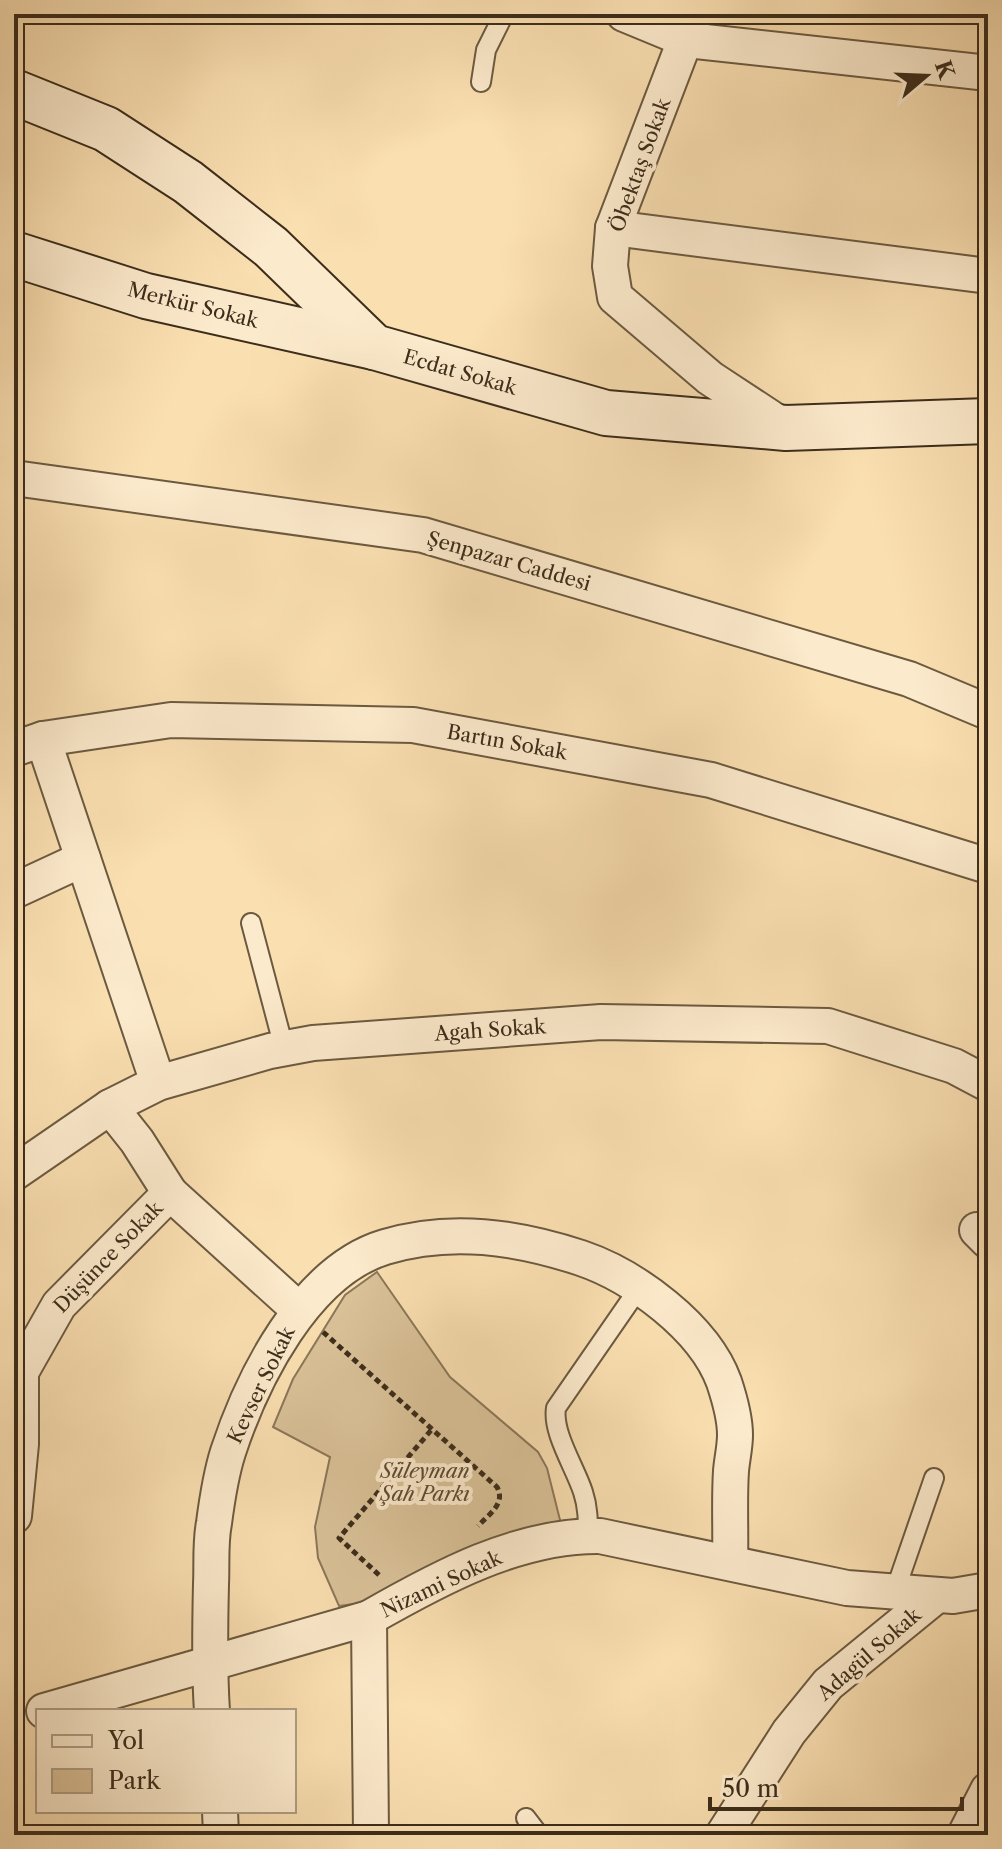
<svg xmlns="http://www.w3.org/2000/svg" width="1002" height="1849" viewBox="0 0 1002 1849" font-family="'Libre Caslon Text',serif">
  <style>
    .green { fill: #dac198; stroke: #8b775a; stroke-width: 2 }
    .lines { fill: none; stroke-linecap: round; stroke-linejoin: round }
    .lane-casing { stroke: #6c5a40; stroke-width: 22 }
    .street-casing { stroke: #6c5a40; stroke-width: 38 }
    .secondary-casing { stroke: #3c2d1b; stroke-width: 48 }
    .path { stroke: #3c2d1b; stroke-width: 5; stroke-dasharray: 6 4; stroke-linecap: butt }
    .lane { stroke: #fceacc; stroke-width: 18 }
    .street { stroke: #fceacc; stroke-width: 34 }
    .secondary { stroke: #fceacc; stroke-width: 44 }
    .labels { text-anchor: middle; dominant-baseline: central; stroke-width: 8; stroke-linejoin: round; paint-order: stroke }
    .street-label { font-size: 20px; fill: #3c2d1b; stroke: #fceacc }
    .park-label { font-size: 20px; font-style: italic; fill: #5c4b34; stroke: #fceacc }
  </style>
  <rect width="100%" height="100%" fill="#fadfb1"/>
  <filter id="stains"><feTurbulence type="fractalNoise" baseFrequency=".0025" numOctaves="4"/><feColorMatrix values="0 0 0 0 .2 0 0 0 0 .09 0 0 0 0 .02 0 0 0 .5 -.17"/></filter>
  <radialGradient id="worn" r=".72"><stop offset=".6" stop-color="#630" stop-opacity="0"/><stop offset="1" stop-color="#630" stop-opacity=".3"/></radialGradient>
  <!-- green -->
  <path class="green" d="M 377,1272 L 450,1377 L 538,1452 L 547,1468 L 563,1532 L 369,1602 L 339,1606 L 318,1558 L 315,1527 L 330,1457 L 273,1427 L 293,1379 L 345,1295 Z"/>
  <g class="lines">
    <!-- lane casing -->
    <g class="lane-casing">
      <g id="lane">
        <path d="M 481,82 L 486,50 L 504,14"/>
        <path d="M 251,923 L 284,1048"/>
        <path d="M 588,1536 C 588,1521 588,1507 583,1492 C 575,1467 552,1433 556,1408 L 639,1288"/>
        <path d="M 895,1591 L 934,1478"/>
        <path d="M 526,1818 L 539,1835"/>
      </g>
    </g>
    <!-- street casing -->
    <g class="street-casing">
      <g id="street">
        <path d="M 624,14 L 687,40 L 988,73"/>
        <path d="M 695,14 L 613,228 L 610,266 L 615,297 L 710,378 L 786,428"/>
        <path d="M 613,228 L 988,276"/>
        <path d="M 14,478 L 423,535 L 909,679 L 988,712"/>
        <path d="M 43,739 L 158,1083"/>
        <path d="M 14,749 L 43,739 L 171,720 L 413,725 L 711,780 L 988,866"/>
        <path d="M 14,891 L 83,859"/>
        <path d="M 14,1173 L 110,1107 L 158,1083 L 270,1051 L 313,1043 L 601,1022 L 828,1026 L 954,1066 L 988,1084"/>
        <path d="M 170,1193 L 299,1310"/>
        <path d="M 977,1230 L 988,1241"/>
        <path d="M 14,1516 L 21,1444 L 21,1372 L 59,1305 L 170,1193 L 137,1141 L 110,1107"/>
        <path d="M 369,1618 L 371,1835"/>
        <path d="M 44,1711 L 369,1618 C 439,1578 518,1535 600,1536 L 847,1588 L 953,1596 L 988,1590"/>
        <path d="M 212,1711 C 209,1668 210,1627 211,1584 C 212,1564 210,1543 214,1523 C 217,1500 221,1474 228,1452 C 252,1379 305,1271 385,1247 C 451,1227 517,1237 581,1258 C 634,1276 704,1327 724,1382 C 729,1397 735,1419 735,1435 C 735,1447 732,1459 731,1471 C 729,1501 731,1532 730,1562"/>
        <path d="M 220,1811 L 221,1835"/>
        <path d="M 723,1835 L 789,1732 L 828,1684 L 937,1595"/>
        <path d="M 965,1835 L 988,1790"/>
      </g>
    </g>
    <!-- secondary casing -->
    <g class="secondary-casing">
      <g id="secondary">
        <path d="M 14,92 L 106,129 L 188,182 L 271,247 L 374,347 L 606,413 L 786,428 L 988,421"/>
        <path d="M 14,254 L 146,296 L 374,347"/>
      </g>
    </g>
    <!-- path -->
    <g class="path">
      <path d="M 323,1332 L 497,1487 C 506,1504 489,1514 478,1526"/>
      <path d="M 379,1575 L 339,1538 L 433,1428"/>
    </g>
    <!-- lane -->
    <use href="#lane" class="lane"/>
    <!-- street -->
    <use href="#street" class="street"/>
    <!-- secondary -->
    <use href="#secondary" class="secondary"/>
  </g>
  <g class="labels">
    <!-- street labels -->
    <g class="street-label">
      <text transform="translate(640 165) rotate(-70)">Öbektaş Sokak</text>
      <text transform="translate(193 305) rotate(14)">Merkür Sokak</text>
      <text transform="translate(460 372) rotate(16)">Ecdat Sokak</text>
      <text transform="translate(509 561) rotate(16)">Şenpazar Caddesi</text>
      <text transform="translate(507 742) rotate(10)">Bartın Sokak</text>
      <text transform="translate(490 1030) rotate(-4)">Agah Sokak</text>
      <text transform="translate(108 1257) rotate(-46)">Düşünce Sokak</text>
      <text transform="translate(261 1385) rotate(-64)">Kevser Sokak</text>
      <text transform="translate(441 1584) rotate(-25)">Nizami Sokak</text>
      <text transform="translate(869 1654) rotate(-41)">Adagül Sokak</text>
    </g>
    <!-- park labels -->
    <g class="park-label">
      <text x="425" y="1471">Süleyman<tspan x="425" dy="23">Şah Parkı</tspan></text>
    </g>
  </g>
  <!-- margin -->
  <rect width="1002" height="1849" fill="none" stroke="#fadfb1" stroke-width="48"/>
  <rect x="16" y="16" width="970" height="1817" fill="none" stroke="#3c2d1b" stroke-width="4"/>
  <rect x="24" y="24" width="954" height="1801" fill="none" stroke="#3c2d1b" stroke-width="2"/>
  <!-- legend -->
  <rect x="36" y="1709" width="260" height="104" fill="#fceacc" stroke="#af9e85" stroke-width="2"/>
  <rect x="52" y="1735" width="40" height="12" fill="#fceacc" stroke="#af9e85" stroke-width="2"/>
  <text x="108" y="1749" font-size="24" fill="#3c2d1b">Yol</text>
  <rect x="52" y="1769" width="40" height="24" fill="#dac198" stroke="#af9e85" stroke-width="2"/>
  <text x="108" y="1789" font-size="24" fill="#3c2d1b">Park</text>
  <!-- north arrow -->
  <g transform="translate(926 76) rotate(71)" stroke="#fceacc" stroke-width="6" paint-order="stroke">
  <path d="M0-6L14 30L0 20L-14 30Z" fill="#3c2d1b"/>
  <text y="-12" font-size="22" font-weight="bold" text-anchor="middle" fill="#3c2d1b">K</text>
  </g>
  <!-- scale -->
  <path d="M710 1797v12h252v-12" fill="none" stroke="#3c2d1b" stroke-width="4"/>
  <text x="722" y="1797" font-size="24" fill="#3c2d1b" stroke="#fceacc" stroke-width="6" paint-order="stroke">50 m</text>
  <rect width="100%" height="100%" filter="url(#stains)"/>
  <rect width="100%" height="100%" fill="url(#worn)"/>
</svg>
